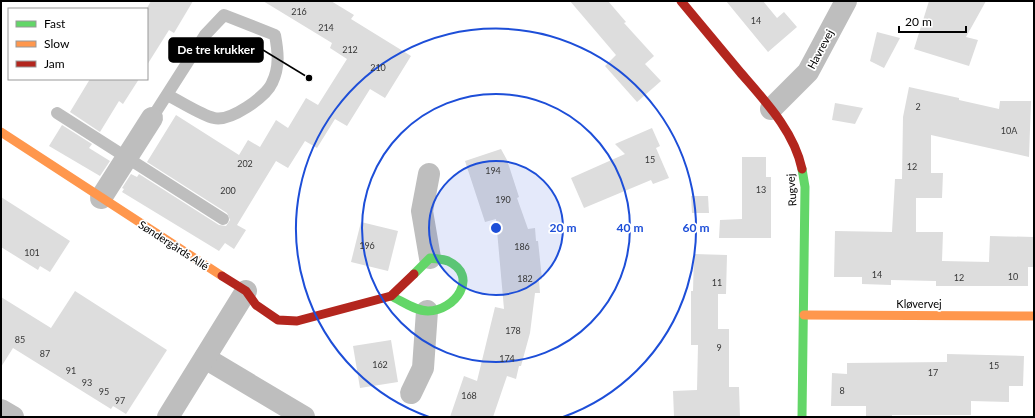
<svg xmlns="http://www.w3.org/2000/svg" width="1035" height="418" viewBox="0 0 1035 418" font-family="Lato,sans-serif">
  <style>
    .building { fill: #ddd }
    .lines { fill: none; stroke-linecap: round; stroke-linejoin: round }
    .lane { stroke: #bebebe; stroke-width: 12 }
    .street { stroke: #bebebe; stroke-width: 22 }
    .fast { stroke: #63d668; stroke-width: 9 }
    .slow { stroke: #ff974d; stroke-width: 9 }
    .jam { stroke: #b3261e; stroke-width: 9 }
    .ring { fill: none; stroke: #1d4ed8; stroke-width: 2 }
    .labels { text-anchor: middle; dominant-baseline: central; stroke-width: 3.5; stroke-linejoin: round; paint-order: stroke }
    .number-label { font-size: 9px; fill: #373737 }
    .street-label { font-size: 11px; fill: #000; stroke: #fff }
    .centre { fill: #1d4ed8; stroke: #fff; stroke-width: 2 }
    .ring-label { font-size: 12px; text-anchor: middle; font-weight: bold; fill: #1d4ed8; stroke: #fff; stroke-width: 3.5; stroke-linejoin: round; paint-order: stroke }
    .leader { fill: none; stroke: #000; stroke-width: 1.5 }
    .callout-dot { fill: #000; stroke: #fff; stroke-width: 1.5 }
    .callout { fill: #000; stroke: #000; stroke-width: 1.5 }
    .callout-label { font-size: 12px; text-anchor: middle; font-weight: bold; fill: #fff }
  </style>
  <rect width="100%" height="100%" fill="#fff"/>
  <!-- building -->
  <g class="building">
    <path d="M 151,1 L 193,1 L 174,33 L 169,30 L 147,65 L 147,8 Z"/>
    <path d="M 263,1 L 331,1 L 354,15 L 351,19 L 411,56 L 385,98 L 370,89 L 347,126 L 335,119 L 317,148 L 305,141 L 288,168 L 276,161 L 237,225 L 246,230 L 234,249 L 225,243 L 219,251 L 122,192 L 124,189 L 122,188 L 131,174 L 137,177 L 139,174 L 219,225 L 226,226 L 230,220 L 227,213 L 147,162 L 176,115 L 239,155 L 248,140 L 260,147 L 276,120 L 288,128 L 306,98 L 318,105 L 347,59 L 330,48 L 332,43 Z"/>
    <path d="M 570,1 L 608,1 L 626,22 L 624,23 L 654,56 L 645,64 L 661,81 L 637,102 L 605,66 L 616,55 Z"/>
    <path d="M 726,1 L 763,1 L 777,18 L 784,12 L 797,27 L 768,52 Z"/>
    <path d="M 929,1 L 986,1 L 966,37 L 978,40 L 969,66 L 914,49 Z"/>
    <path d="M 877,32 L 900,38 L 884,68 L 870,61 Z"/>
    <path d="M 90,79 L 139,79 L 123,104 L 119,101 L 100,132 L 70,112 Z"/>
    <path d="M 909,87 L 959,98 L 959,100 L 999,109 L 1000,101 L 1031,101 L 1029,157 L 931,135 L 931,173 L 943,173 L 942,198 L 916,198 L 916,232 L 943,232 L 942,261 L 989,262 L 990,236 L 1034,237 L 1034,267 L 1028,267 L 1028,286 L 936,286 L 936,281 L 891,280 L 891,285 L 862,284 L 862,277 L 834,277 L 835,231 L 892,232 L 895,179 L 902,179 L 903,117 Z"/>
    <path d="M 835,103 L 863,108 L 855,124 L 832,120 Z"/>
    <path d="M 62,125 L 92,144 L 89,148 L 110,161 L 100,176 L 49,146 Z"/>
    <path d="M 652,128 L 660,146 L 656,148 L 669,178 L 653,184 L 651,180 L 584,208 L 571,178 L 625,154 L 615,144 Z"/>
    <path d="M 501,149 L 507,160 L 519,197 L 517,198 L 528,229 L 535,228 L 536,241 L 538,241 L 542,279 L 539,280 L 540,293 L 535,293 L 530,333 L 521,366 L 519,366 L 516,379 L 507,376 L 493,417 L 450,417 L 464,376 L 477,381 L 495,307 L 504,309 L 496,219 L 485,222 L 465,161 Z"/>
    <path d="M 742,157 L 766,157 L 766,177 L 771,177 L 771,238 L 719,238 L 720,220 L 742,219 Z"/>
    <path d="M 691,196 L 708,196 L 709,213 L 692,213 Z"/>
    <path d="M 1,197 L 70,241 L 50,272 L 40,266 L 38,270 L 1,247 Z"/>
    <path d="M 361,222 L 398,231 L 388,271 L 351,262 Z"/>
    <path d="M 694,254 L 727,255 L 726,294 L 718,294 L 718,329 L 729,329 L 729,387 L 739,387 L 740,417 L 674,417 L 673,391 L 697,390 L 698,345 L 691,345 L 691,291 L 693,291 Z"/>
    <path d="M 75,291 L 167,350 L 126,414 L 113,406 L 111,409 L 13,348 L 1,367 L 1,297 L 51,328 Z"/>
    <path d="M 391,340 L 398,382 L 360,388 L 353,346 Z"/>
    <path d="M 947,354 L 1024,356 L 1023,386 L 1009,386 L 1009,402 L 971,401 L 971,415 L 892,415 L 892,417 L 866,417 L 866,406 L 831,406 L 832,373 L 847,374 L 847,363 L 947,362 Z"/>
  </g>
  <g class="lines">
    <!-- lane -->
    <g class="lane">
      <path d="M 57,113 L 223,219"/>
      <path d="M 152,118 L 205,35 L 224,15 L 275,35 C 278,51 280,67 272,83 C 266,97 230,122 214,118 C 201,115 180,101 167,95"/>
    </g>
    <!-- street -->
    <g class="street">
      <path d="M 771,109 L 808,72 L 846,1"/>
      <path d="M 429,174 L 422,211 L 430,258"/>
      <path d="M 101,198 L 152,118"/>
      <path d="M 205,358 L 304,417"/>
      <path d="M 411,393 L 423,368 L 427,311"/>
      <path d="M 1,410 L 13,417"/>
      <path d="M 168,417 L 246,291"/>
    </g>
    <!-- fast -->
    <g class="fast">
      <path d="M 802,169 L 805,187 L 802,417"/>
      <path d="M 391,296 C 402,301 415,311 428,311 C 455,311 480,276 448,261 C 443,259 436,259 430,258 L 414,274"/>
    </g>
    <!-- slow -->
    <g class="slow">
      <path d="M 1,132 L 222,276"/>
      <path d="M 804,315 L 1034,316"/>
    </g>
    <!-- jam -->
    <g class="jam">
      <path d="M 681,1 C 701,25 720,48 740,72 C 765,101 794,131 802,169"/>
      <path d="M 222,276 L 246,291 L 256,305 L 278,320 L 297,321 L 391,296 L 414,274"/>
    </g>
  </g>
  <!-- distance rings -->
  <circle cx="496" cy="228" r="67" fill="#1d4ed8" fill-opacity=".12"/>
  <g class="ring">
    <circle cx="496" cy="228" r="67"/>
    <circle cx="496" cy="228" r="134"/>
    <path d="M429 417A200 200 0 1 1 563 417"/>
  </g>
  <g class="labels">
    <!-- number labels -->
    <g class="number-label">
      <text x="299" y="11">216</text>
      <text x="756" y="20">14</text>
      <text x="326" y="27">214</text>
      <text x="350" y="49">212</text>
      <text x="378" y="67">210</text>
      <text x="918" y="106">2</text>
      <text x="1009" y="130">10A</text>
      <text x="650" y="159">15</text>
      <text x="245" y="163">202</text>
      <text x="912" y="166">12</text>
      <text x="493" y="170">194</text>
      <text x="761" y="189">13</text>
      <text x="228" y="190">200</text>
      <text x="503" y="199">190</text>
      <text x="367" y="245">196</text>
      <text x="522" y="246">186</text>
      <text x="32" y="252">101</text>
      <text x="877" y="274">14</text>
      <text x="1013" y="276">10</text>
      <text x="959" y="277">12</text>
      <text x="525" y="278">182</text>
      <text x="717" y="282">11</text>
      <text x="513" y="330">178</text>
      <text x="20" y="339">85</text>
      <text x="719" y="347">9</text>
      <text x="45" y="353">87</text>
      <text x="507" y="358">174</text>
      <text x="380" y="364">162</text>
      <text x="994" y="365">15</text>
      <text x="71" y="370">91</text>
      <text x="933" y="372">17</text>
      <text x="87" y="382">93</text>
      <text x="842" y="390">8</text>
      <text x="104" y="391">95</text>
      <text x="469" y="395">168</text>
      <text x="120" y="400">97</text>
    </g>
    <!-- street labels -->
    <g class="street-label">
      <text transform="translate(820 49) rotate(-62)">Havrevej</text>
      <text transform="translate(791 190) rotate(-94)">Rugvej</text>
      <text transform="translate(174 245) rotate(33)">Søndergårds Allé</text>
      <text x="919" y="303">Kløvervej</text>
    </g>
  </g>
  <circle cx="496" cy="228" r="6" class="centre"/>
  <g class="ring-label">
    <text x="563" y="232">20 m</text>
    <text x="630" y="232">40 m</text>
    <text x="696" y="232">60 m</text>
  </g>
  <!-- callouts -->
  <path class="leader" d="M309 78L263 50"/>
  <circle class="callout-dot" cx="309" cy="78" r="4"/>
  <rect class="callout" x="169" y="38" width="94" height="24" rx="4"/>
  <g class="callout-label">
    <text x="216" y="54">De tre krukker</text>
  </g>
  <!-- border -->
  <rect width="1035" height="418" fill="none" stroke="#000000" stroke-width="4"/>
  <!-- legend -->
  <rect x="8" y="8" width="140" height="72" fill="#ffffff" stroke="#999999"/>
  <rect x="16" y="21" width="20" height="6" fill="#63d668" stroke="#999999"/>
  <text x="44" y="28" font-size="12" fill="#000000">Fast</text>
  <rect x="16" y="41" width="20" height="6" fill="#ff974d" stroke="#999999"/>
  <text x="44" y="48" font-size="12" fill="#000000">Slow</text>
  <rect x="16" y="61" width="20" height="6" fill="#b3261e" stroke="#999999"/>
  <text x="44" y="68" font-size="12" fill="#000000">Jam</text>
  <!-- scale -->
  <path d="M899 26v6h67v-6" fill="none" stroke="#000000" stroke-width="2"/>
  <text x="905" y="26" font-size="12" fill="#000000" stroke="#ffffff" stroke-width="3" paint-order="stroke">20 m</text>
</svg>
